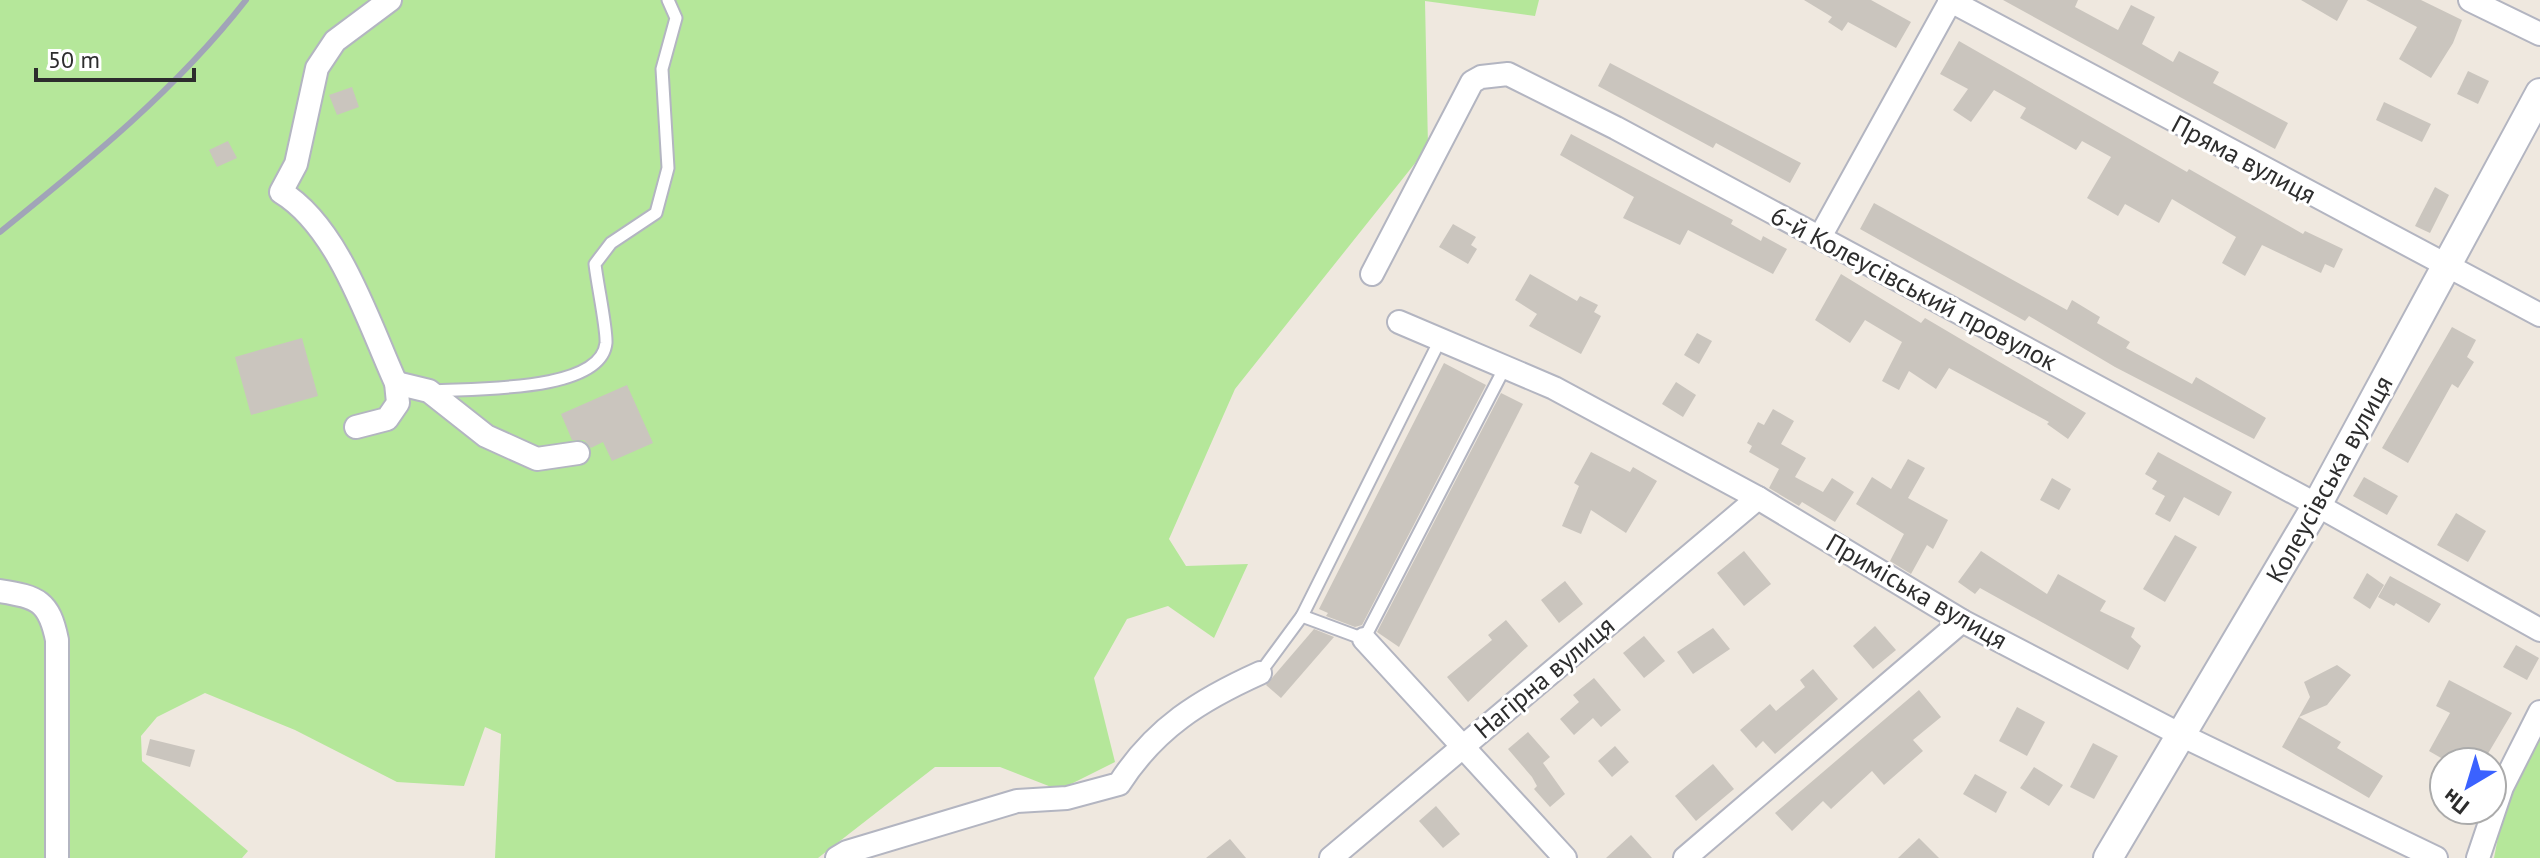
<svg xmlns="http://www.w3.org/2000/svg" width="2540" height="858" viewBox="0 0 2540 858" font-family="'PT Sans',sans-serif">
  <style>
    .green { fill: #b5e79a }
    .building { fill: #cac5be }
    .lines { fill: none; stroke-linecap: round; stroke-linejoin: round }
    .service-casing { stroke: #b3b5c1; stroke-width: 15 }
    .minor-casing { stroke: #b3b5c1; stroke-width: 26 }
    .tertiary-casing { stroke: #b3b5c1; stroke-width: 32 }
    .service { stroke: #fff; stroke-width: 11 }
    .minor { stroke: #fff; stroke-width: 22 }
    .tertiary { stroke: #fff; stroke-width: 28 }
    .rail { stroke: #a1a4b8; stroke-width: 6 }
    .labels { text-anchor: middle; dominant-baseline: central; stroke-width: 6; stroke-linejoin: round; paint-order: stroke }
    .street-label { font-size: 26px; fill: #2d2d2d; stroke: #fff }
  </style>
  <rect width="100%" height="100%" fill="#efe8df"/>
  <!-- green -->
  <g class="green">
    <path d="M 0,0 L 1539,0 L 1535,16 L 1425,1 L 1428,147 L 1235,389 L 1169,539 L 1186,566 L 1248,564 L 1214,638 L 1168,606 L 1127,619 L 1094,678 L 1115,762 L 1059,790 L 1000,767 L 935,767 L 818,858 L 495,858 L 501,734 L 485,727 L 464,786 L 397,782 L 295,730 L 205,693 L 157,717 L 141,736 L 142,761 L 248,851 L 242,858 L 0,858 Z"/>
    <path d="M 2540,736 L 2540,858 L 2494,858 L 2506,796 Z"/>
  </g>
  <!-- building -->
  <g class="building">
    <path d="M 1804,0 L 1871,0 L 1911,22 L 1896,48 L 1848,22 L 1842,31 L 1828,22 L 1832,17 Z"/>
    <path d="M 2003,0 L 2078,0 L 2075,7 L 2118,30 L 2131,5 L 2155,17 L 2142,44 L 2173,62 L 2179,51 L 2219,72 L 2213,83 L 2288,123 L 2275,149 Z"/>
    <path d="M 2301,0 L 2348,0 L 2337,21 Z"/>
    <path d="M 2366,0 L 2421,0 L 2462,20 L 2453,43 L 2431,78 L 2399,59 L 2417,27 Z"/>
    <path d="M 1959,41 L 2187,172 L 2189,169 L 2303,234 L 2305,231 L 2343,249 L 2334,268 L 2325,264 L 2321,273 L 2262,245 L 2245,276 L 2222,263 L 2236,237 L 2172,199 L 2159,223 L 2125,204 L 2118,216 L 2087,198 L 2111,157 L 2082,141 L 2076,150 L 2020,118 L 2026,108 L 1994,90 L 1971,122 L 1953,110 L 1968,89 L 1940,74 Z"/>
    <path d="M 1610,63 L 1801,163 L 1790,183 L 1716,143 L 1713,148 L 1598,86 Z"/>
    <path d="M 2468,71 L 2489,81 L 2478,104 L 2457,94 Z"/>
    <path d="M 352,87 L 359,107 L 337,115 L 329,95 Z"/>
    <path d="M 2384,102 L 2431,124 L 2422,142 L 2376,120 Z"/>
    <path d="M 1571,134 L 1733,220 L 1731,224 L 1761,241 L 1763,236 L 1787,249 L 1773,274 L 1688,230 L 1680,245 L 1623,218 L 1634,197 L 1560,155 Z"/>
    <path d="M 228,141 L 237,158 L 217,167 L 209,150 Z"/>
    <path d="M 2435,187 L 2449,195 L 2430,233 L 2415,226 Z"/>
    <path d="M 1874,203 L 2067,310 L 2072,300 L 2100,317 L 2097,323 L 2130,342 L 2126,348 L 2192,384 L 2196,377 L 2266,418 L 2254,439 L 2115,367 L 2029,316 L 2025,321 L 1860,229 Z"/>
    <path d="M 1453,224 L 1476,237 L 1471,245 L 1477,249 L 1468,264 L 1439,247 Z"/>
    <path d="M 1530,274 L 1577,301 L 1580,296 L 1598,305 L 1594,312 L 1601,316 L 1581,354 L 1529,326 L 1537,314 L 1515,300 Z"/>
    <path d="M 1841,274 L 1921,323 L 1925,318 L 2086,413 L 2068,439 L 2047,424 L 2049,422 L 1949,368 L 1936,389 L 1909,371 L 1899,390 L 1882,381 L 1902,342 L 1865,320 L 1850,343 L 1815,320 Z"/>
    <path d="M 2452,327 L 2476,340 L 2467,357 L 2474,362 L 2458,388 L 2452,384 L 2408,463 L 2382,448 Z"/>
    <path d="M 1697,333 L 1712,341 L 1699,364 L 1684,355 Z"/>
    <path d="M 302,338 L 318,396 L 251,415 L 235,357 Z"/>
    <path d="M 1444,363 L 1486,385 L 1362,625 L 1355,627 L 1326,616 L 1328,613 L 1319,609 Z"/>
    <path d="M 1676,382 L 1696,395 L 1683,417 L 1662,404 Z"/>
    <path d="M 627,385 L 653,443 L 612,461 L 603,442 L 591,448 L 584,440 L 572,440 L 561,414 Z"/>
    <path d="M 1501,393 L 1523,404 L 1399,647 L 1377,632 Z"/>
    <path d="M 1773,409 L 1794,421 L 1781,444 L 1806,458 L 1795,477 L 1823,492 L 1832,478 L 1854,492 L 1835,522 L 1802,502 L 1799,506 L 1769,488 L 1779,469 L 1749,452 L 1752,446 L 1747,443 L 1758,422 L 1764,425 Z"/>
    <path d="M 1591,452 L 1630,472 L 1633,467 L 1657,481 L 1626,533 L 1591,510 L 1581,534 L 1562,526 L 1579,486 L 1574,483 Z"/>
    <path d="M 2158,452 L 2232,492 L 2219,516 L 2184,497 L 2170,522 L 2155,514 L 2165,496 L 2152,489 L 2157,481 L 2145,474 Z"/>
    <path d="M 1908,459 L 1925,468 L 1908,498 L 1948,520 L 1933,549 L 1927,545 L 1911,574 L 1890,561 L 1904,534 L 1856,504 L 1872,477 L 1891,489 Z"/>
    <path d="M 2364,477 L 2398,496 L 2387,515 L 2353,496 Z"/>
    <path d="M 2052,478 L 2071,489 L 2059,510 L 2040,500 Z"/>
    <path d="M 2456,513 L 2486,531 L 2468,562 L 2437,545 Z"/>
    <path d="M 2175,535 L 2197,547 L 2165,602 L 2143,589 Z"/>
    <path d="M 1744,551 L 1771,584 L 1744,606 L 1717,573 Z"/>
    <path d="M 1981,551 L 2047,594 L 2058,574 L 2106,601 L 2100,611 L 2135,628 L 2131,637 L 2141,646 L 2128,670 L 1980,588 L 1975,594 L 1958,582 Z"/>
    <path d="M 2367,573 L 2384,585 L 2370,609 L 2353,598 Z"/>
    <path d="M 2390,576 L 2441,604 L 2429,623 L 2396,603 L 2394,606 L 2378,597 Z"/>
    <path d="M 1565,581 L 1583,604 L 1559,623 L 1541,600 Z"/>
    <path d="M 1506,620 L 1528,646 L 1468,702 L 1447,677 L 1492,640 L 1488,635 Z"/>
    <path d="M 1875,626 L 1896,650 L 1873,669 L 1853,646 Z"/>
    <path d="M 1713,628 L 1730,649 L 1693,674 L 1677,652 Z"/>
    <path d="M 1314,629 L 1334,637 L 1281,698 L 1266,685 Z"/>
    <path d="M 1644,636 L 1665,661 L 1644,678 L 1623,653 Z"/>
    <path d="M 2516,645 L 2539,658 L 2527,680 L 2503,667 Z"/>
    <path d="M 2337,665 L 2351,675 L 2327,705 L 2299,717 L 2341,742 L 2337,748 L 2383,776 L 2369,798 L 2282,747 L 2310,697 L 2304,682 Z"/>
    <path d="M 1813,669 L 1838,699 L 1775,754 L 1763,741 L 1756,748 L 1740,730 L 1770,704 L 1776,711 L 1805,687 L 1800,680 Z"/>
    <path d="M 1594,678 L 1621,710 L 1601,727 L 1593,718 L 1574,735 L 1560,719 L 1579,702 L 1573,695 Z"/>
    <path d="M 2449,680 L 2512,713 L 2483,762 L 2448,762 L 2429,751 L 2450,713 L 2436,706 Z"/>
    <path d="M 1919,690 L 1941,717 L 1913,740 L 1923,751 L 1884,785 L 1872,771 L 1831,809 L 1823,801 L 1792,831 L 1775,813 Z"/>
    <path d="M 2017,707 L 2045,722 L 2027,756 L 1999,741 Z"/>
    <path d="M 1528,732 L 1550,757 L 1543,763 L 1565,794 L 1550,807 L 1534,789 L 1537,786 L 1532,777 L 1508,749 Z"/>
    <path d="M 150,739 L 195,750 L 190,767 L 146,755 Z"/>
    <path d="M 2093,743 L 2118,756 L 2094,799 L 2070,787 Z"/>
    <path d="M 1615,746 L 1629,762 L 1612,777 L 1598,761 Z"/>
    <path d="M 1713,764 L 1734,789 L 1696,821 L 1675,796 Z"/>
    <path d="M 2034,767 L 2063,785 L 2049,806 L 2020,788 Z"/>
    <path d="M 1975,774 L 2007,792 L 1996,813 L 1963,794 Z"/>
    <path d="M 1436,806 L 1460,834 L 1443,848 L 1419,821 Z"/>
    <path d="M 1631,835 L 1652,858 L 1606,858 Z"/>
    <path d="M 1919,838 L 1939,858 L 1898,858 Z"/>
    <path d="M 1230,839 L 1246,858 L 1206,858 Z"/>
  </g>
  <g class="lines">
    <!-- service casing -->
    <g class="service-casing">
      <g id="service">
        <path d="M 433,391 C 471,388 601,393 606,343 C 607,329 597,283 595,264 L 611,243 L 656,213 L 668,168 L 662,69 L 676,18 L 668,0"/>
        <path d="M 1302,616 L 1440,340"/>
        <path d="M 1260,673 L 1302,616 L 1364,639 L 1505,367"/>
      </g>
    </g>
    <!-- minor casing -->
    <g class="minor-casing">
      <g id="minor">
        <path d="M 1949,0 L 2540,315"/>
        <path d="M 2470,0 L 2540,34"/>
        <path d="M 1820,237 L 1951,0"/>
        <path d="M 1372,274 L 1472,82 L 1481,77 L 1508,74 L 1616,128 L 2317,505 L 2540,630"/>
        <path d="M 1399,322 L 1554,388 L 1758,498 L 1962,621 L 2181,735 L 2436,858"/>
        <path d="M 396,383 L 429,391 L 486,436 L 537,459 L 578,453"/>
        <path d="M 356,427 L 387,419 L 398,403 L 396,383 C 369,324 339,227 281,192 L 296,164 L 317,68 L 335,41 L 390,0"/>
        <path d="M 0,591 C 38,597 49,601 57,640 L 57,858"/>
        <path d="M 1364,639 L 1565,858"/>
        <path d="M 837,858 L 847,852 L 1017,801 L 1067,798 L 1119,784 C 1155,728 1200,700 1260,673"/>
        <path d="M 1331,858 L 1758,498"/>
        <path d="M 1685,858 L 1962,621"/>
        <path d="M 2478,858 L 2502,787 L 2540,712"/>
      </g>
    </g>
    <!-- tertiary casing -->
    <g class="tertiary-casing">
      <path id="tertiary" d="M 2108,858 L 2317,505 L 2540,93"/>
    </g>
    <!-- service -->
    <use href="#service" class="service"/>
    <!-- minor -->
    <use href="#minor" class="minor"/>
    <!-- tertiary -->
    <use href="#tertiary" class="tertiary"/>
    <!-- rail -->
    <path class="rail" d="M 0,232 C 88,161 176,90 246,0"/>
  </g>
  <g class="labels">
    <!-- street labels -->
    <g class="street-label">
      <text transform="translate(2244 159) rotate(28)">Пряма вулиця</text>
      <text transform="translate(1914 288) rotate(28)">6-й Колеусівський провулок</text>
      <text transform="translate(2329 479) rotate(-61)">Колеусівська вулиця</text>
      <text transform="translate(1917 591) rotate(30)">Приміська вулиця</text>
      <text transform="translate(1544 677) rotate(-40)">Нагірна вулиця</text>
    </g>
  </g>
  <!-- north arrow -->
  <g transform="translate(2468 786) rotate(218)"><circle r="38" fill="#ffffff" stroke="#ababab" stroke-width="2"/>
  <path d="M0-6L14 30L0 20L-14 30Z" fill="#3b62ff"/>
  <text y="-12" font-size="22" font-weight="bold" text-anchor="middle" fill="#2d2d2d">Пн</text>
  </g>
  <!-- scale -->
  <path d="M36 68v12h158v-12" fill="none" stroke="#2d2d2d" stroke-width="4"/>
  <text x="48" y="68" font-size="24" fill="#2d2d2d" stroke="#ffffff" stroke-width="6" paint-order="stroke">50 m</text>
</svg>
